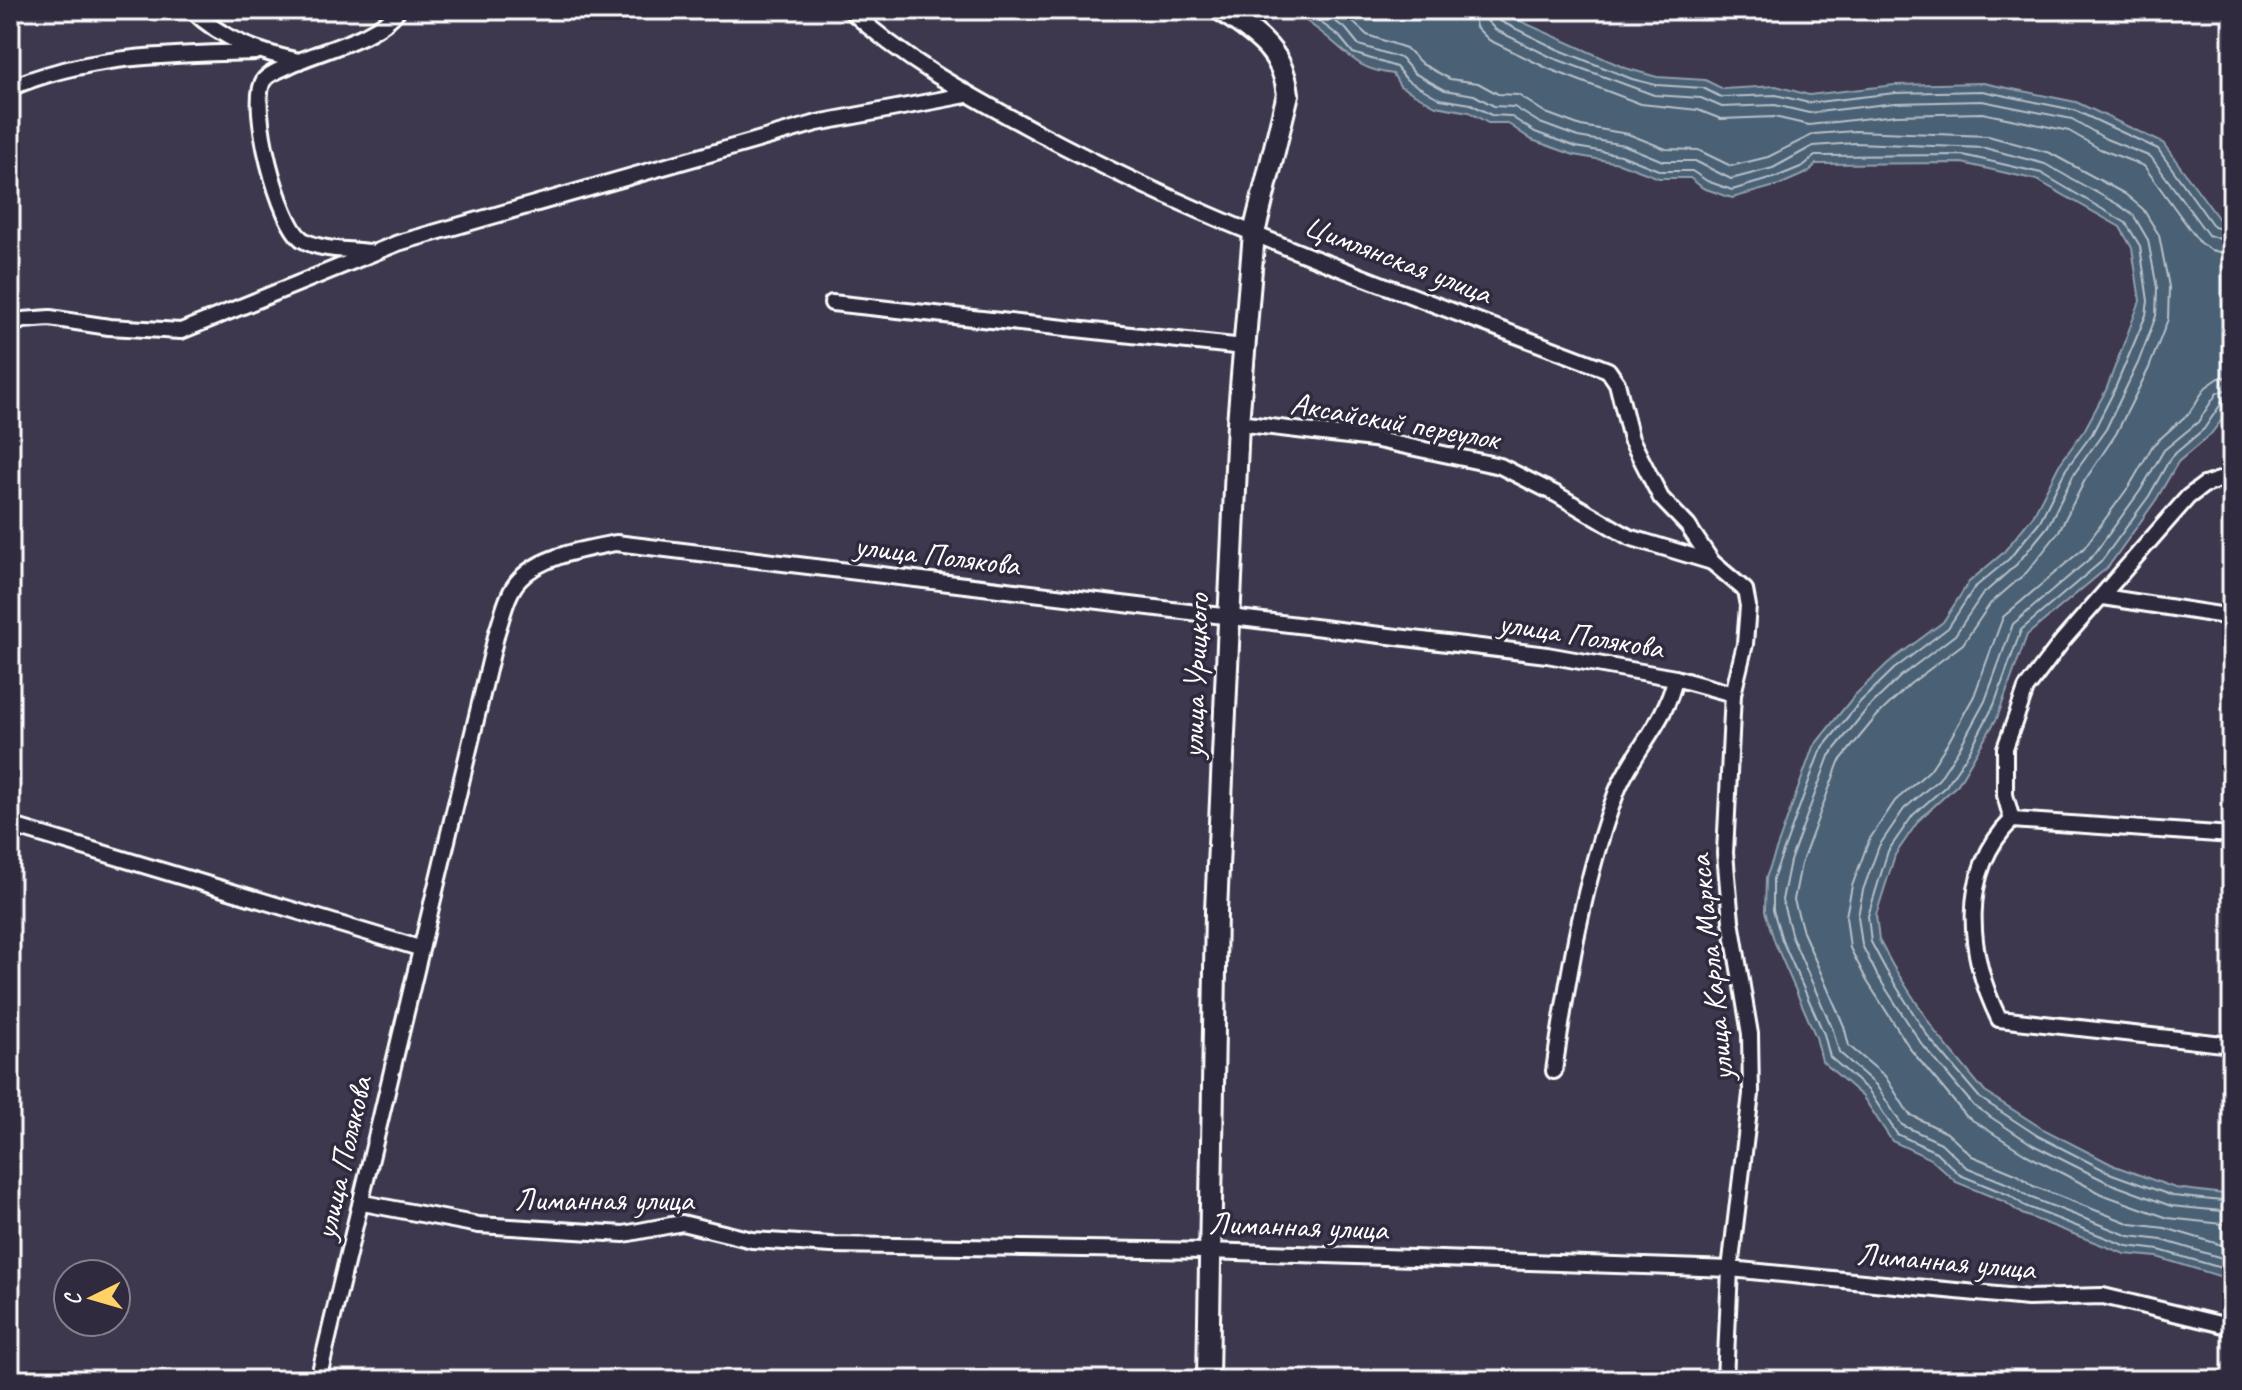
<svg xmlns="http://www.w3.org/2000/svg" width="2242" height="1390" viewBox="0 0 2242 1390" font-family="Caveat,sans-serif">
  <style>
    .water { fill: #4a6175; stroke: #92a0ac; stroke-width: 2 }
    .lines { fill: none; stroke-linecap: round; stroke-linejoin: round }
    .shore { stroke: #b7c0c8; stroke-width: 2 }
    .street-casing { stroke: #fff; stroke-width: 20 }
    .secondary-casing { stroke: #fff; stroke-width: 26 }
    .street { stroke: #2f2a3d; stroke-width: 14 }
    .secondary { stroke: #2f2a3d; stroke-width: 20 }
    .labels { text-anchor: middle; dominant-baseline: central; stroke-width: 7; stroke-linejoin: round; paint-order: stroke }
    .street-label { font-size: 32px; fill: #fff; stroke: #2f2a3d }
  </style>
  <rect width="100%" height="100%" fill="#3e384e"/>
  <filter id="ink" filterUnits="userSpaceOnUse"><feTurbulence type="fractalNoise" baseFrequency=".0125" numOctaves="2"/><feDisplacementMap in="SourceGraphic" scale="16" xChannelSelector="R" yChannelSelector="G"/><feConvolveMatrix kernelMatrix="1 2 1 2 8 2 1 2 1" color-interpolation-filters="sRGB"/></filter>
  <g filter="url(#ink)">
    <!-- water -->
    <path class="water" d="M 1292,10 L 1496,10 L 1625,68 L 1657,77 L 1705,80 L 1723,89 L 1776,86 L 1809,95 L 1895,85 L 1983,83 L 2076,102 L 2163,143 L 2221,222 L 2232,227 L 2232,392 L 2224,417 L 2210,435 L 2178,462 L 2156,500 L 2108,567 L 2027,635 L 1997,718 L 1958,784 L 1919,820 L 1895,855 L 1876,915 L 1879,940 L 1893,966 L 1936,1033 L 1985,1092 L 2043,1129 L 2115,1166 L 2175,1188 L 2232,1195 L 2232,1280 L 2157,1257 L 2125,1254 L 2022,1214 L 2005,1202 L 1956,1182 L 1931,1159 L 1892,1141 L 1863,1097 L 1822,1061 L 1816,1037 L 1775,943 L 1765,911 L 1766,878 L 1813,747 L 1854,696 L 1888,663 L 1943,622 L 1969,582 L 2003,553 L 2033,516 L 2059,465 L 2085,429 L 2106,390 L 2140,301 L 2132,248 L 2120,227 L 2037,180 L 1962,163 L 1816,164 L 1809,172 L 1779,185 L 1732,198 L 1703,188 L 1690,178 L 1659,178 L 1619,163 L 1574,155 L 1532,140 L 1507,123 L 1488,123 L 1469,112 L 1436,106 L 1400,86 L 1393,74 C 1362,70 1355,61 1333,42 C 1320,30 1305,21 1292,10 Z"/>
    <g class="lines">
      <!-- shore -->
      <g class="shore">
        <path d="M 1304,10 L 1339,36 L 1353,53 L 1396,67 L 1407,80 L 1440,99 L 1471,104 L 1491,115 L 1510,116 L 1535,132 L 1576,147 L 1621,155 L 1661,171 L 1692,171 L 1707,181 L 1732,190 L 1776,177 L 1803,166 L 1815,156 L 1963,155 L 2041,173 L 2126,223 L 2140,246 L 2148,301 L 2146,315 L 2113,393 L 2092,434 L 2066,469 L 2040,521 L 2009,559 L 1974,588 L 1948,628 L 1894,669 L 1860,702 L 1820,751 L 1773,879 L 1773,910 L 1782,940 L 1824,1034 L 1830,1057 L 1869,1091 L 1897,1134 L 1936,1152 L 1960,1175 L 2009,1195 L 2025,1206 L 2127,1246 L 2159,1250 L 2232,1271"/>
        <path d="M 1319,10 L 1346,29 L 1359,45 L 1401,58 L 1414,73 L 1445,90 L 1474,95 L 1494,106 L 1514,107 L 1540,123 L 1578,137 L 1624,145 L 1663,161 L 1695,161 L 1731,179 L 1773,168 L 1813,146 L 1855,143 L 1985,148 L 2045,164 L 2119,205 L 2134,216 L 2148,240 L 2157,288 L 2156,316 L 2138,363 L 2106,429 L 2074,474 L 2048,526 L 2017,564 L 1982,595 L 1955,635 L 1901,676 L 1867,709 L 1829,756 L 1790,861 L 1782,900 L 1792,937 L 1833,1030 L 1839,1052 L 1876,1085 L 1902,1125 L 1941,1143 L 1966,1167 L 2013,1186 L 2029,1197 L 2129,1236 L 2162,1240 L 2232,1261"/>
        <path d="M 1340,10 L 1367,35 L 1406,48 L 1422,64 L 1450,79 L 1478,83 L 1498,94 L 1518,95 L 1546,113 L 1581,126 L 1628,134 L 1666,149 L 1698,150 L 1731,166 L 1768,157 L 1814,134 L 1855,131 L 1988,136 L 2050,153 L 2125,194 L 2143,209 L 2159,235 L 2169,287 L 2168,319 L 2149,368 L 2116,434 L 2085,480 L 2058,533 L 2027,572 L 1990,604 L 1963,644 L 1910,684 L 1876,717 L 1839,762 L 1801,864 L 1794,900 L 1803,932 L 1844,1026 L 1849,1046 L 1885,1076 L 1909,1114 L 1947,1133 L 1972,1156 L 2018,1175 L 2033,1186 L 2131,1224 L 2165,1228 L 2232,1248"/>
        <path d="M 1473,10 L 1476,27 L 1489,40 L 1549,69 L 1641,104 L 1698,110 L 1721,119 L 1774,117 L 1809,125 L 1896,115 L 1982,113 L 2069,131 L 2100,149 L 2144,166 L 2200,243 L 2211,250 L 2232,255"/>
        <path d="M 1485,10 L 1487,21 L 1496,30 L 1553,58 L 1654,95 L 1701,98 L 1722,107 L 1775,105 L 1809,113 L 1895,103 L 1982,101 L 2072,119 L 2106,139 L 2151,157 L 2208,235 L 2232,243"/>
        <path d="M 1495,10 L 1500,21 L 1557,49 L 1632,79 L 1656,85 L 1703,88 L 1721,97 L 1776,95 L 1809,103 L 1895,93 L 1982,91 L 2074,110 L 2158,149 L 2214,227 L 2232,232"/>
        <path d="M 2232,376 L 2219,378 L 2206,387 L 2189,413 L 2153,445 L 2130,485 L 2084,548 L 2003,617 L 1974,696 L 1949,741 L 1930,770 L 1895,801 L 1869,840 L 1852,886 L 1846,916 L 1850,948 L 1867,981 L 1911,1050 L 1966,1116 L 2027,1155 L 2104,1195 L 2168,1218 L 2232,1225"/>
        <path d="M 2232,388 L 2217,393 L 2198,422 L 2164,450 L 2140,491 L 2093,556 L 2013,624 L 1985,701 L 1960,747 L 1939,779 L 1904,809 L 1879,846 L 1863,890 L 1858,916 L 1862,945 L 1877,975 L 1921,1043 L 1974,1106 L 2033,1145 L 2109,1183 L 2171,1206 L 2232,1212"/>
        <path d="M 2232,398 L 2223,401 L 2204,429 L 2171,457 L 2149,496 L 2101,562 L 2021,630 L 1994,705 L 1969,752 L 1946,786 L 1913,815 L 1888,851 L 1868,916 L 1871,942 L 1886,970 L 1929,1038 L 1980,1098 L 2038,1136 L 2112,1174 L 2173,1196 L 2232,1202"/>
      </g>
      <!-- street casing -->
      <g class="street-casing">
        <g id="street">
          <path d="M 192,10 C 223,40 258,52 299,61"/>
          <path d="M 850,10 C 906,62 971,96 1037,132 C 1219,230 1416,296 1608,370 L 1617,383 L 1631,439 L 1661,498 L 1688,526 L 1712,562 L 1745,590 L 1748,606 L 1745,644 L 1733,694 L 1725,853 L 1731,921 L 1750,1034 L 1751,1094 L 1730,1269 L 1725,1380"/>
          <path d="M 10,88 C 89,54 171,55 256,52"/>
          <path d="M 369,252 C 349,249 321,251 303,240 C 279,225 248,103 264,80 C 269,73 282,69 290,65 C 323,49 375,40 398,10"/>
          <path d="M 832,303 L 1244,347"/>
          <path d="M 10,326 L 23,320 L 50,318 L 109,327 L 181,331 L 398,243 L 817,123 L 966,95"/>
          <path d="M 1238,423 L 1373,439 L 1500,466 L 1556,494 L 1629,537 L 1712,562"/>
          <path d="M 2232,476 L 2204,485 L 2188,497 L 2063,640 L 2026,689 L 2005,748 L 2005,795 L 2012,820 C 1958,873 1968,956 1999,1019 L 2232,1045"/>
          <path d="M 2103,597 L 2232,617"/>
          <path d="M 2012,820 L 2232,835"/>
          <path d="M 10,825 L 419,948"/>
          <path d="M 1554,1071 C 1568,976 1583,881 1617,791 C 1632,752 1667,721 1675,678"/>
          <path d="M 363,1203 L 479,1225 L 624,1234 L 682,1223 L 752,1240 L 831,1245 L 1208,1251 L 1730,1269 L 2028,1298 L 2103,1296 L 2232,1327"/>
          <path d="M 10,1376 L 20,1380"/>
          <path d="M 318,1380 L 497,632 C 503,615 507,592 520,579 C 542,555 586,549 616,543 L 1547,655 L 1675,678 L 1733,694"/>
        </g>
      </g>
      <!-- secondary casing -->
      <g class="secondary-casing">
        <path id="secondary" d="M 1208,1380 L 1216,911 L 1238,423 L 1254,233 L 1288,94 C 1283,49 1254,33 1221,10"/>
      </g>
      <!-- street -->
      <use href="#street" class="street"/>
      <!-- secondary -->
      <use href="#secondary" class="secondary"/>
    </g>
  </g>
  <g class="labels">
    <!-- street labels -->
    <g class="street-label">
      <text transform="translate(1398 259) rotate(21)">Цимлянская улица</text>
      <text transform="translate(1395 421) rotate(10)">Аксайский переулок</text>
      <text transform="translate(937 555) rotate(7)">улица Полякова</text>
      <text transform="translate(1581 635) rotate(9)">улица Полякова</text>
      <text transform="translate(1195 676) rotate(-88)">улица Урицкого</text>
      <text transform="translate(1711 968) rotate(-96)">улица Карла Маркса</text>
      <text transform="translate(343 1158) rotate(-77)">улица Полякова</text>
      <text x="604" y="1199">Лиманная улица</text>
      <text transform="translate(1298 1226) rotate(2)">Лиманная улица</text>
      <text transform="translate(1946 1261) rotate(5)">Лиманная улица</text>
    </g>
  </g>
  <!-- margin -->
  <rect width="2242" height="1390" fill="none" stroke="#2f2a3d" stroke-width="40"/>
  <rect x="20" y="20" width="2202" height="1350" fill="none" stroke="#fff" stroke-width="3" filter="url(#ink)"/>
  <!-- north arrow -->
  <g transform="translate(92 1298) rotate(265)"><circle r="38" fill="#2f2a3d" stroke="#827f8b" stroke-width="2"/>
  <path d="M0-6L14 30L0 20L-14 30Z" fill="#ffd166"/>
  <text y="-12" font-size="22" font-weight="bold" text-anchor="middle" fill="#ffffff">С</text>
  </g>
</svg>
